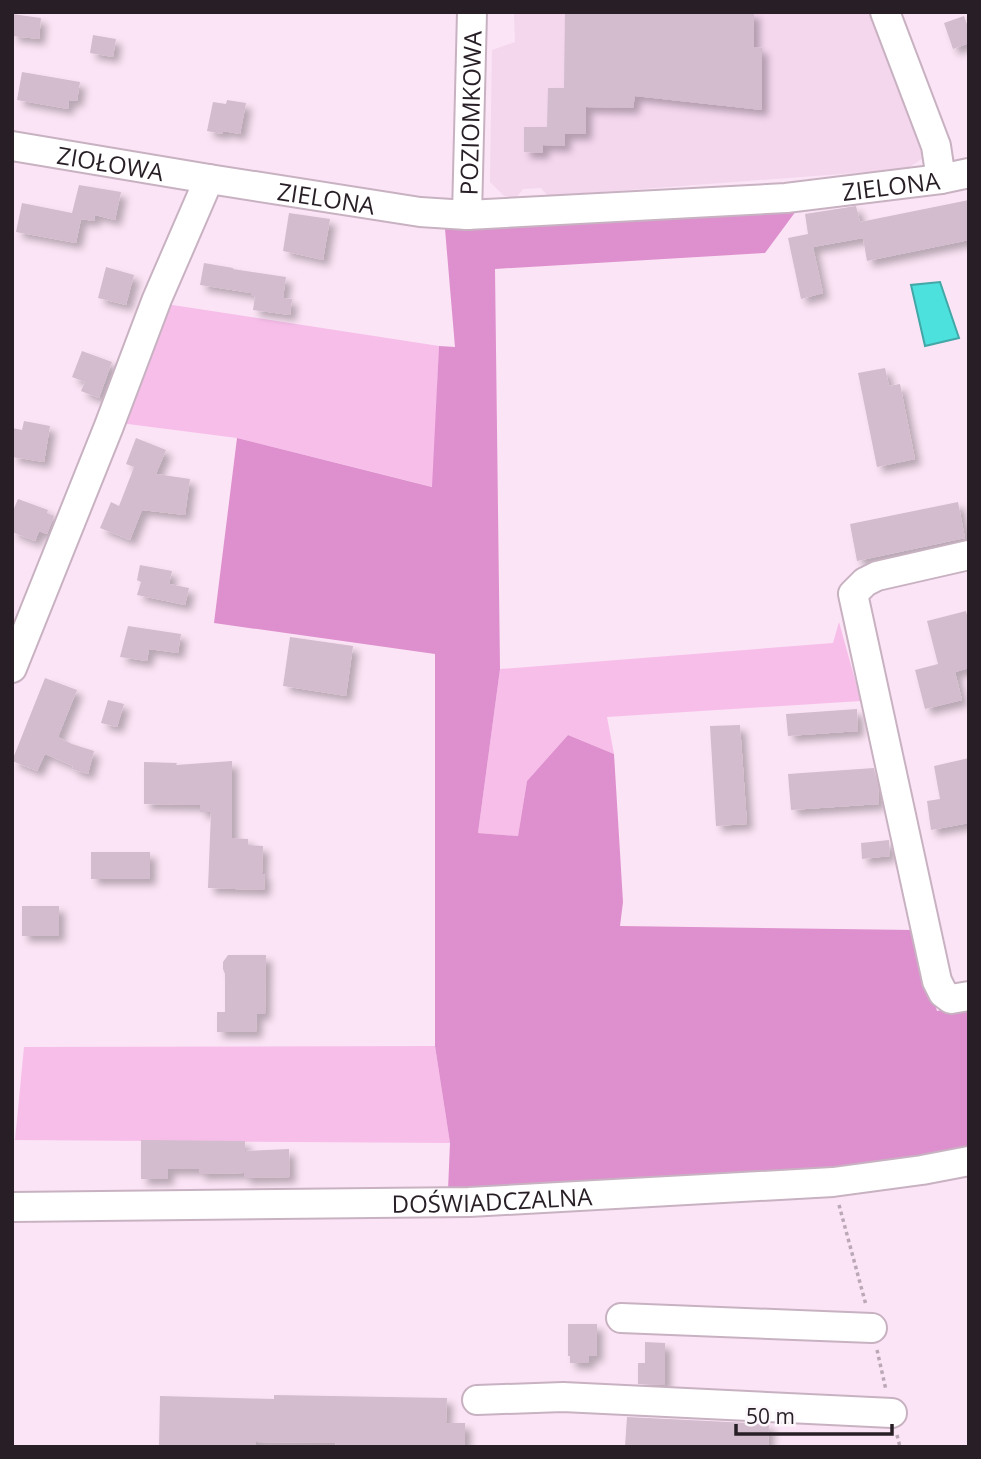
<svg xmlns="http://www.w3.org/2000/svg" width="981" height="1459" viewBox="0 0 981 1459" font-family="'Open Sans',sans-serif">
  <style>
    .built { fill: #f4d6ed }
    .green { fill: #f7beea }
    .forest { fill: #de8fcd }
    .water { fill: #4de1de; stroke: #42a7a7; stroke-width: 2 }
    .building { fill: #d3bccd; filter: url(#shadow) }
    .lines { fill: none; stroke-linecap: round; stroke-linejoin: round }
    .minor-casing { stroke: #c8b2c2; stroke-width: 32 }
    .path { stroke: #bba8b6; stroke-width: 3.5; stroke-dasharray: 3.5 3.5; stroke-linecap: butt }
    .minor { stroke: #fff; stroke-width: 28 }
    .labels { text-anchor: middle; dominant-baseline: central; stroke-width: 6; stroke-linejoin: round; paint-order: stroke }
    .street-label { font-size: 24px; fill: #281f26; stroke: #fcf7fb }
  </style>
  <defs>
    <filter id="shadow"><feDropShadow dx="6" dy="6" stdDeviation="3.5" flood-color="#0004"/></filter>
  </defs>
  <rect width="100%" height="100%" fill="#fbe4f5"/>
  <!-- built -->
  <path class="built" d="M 514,12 L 872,12 L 917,120 L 923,158 L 907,169 L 548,196 L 541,188 L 523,189 L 516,198 L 504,196 L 490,182 L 492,50 L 515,42 Z"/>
  <!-- green -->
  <g class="green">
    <path d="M 166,304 L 439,346 L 433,487 L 237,438 L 120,423 Z"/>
    <path d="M 839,622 L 861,701 L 607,717 L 614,754 L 568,735 L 527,781 L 518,836 L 478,833 L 500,669 L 833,643 Z"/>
    <path d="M 435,1046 L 450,1143 L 15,1140 L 24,1047 Z"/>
  </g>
  <!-- forest -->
  <path class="forest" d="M 796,211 L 765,253 L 495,269 L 500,669 L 478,833 L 518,836 L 527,781 L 568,735 L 614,754 L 623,902 L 620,926 L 914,930 L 937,1011 L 969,1004 L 969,1149 L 840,1170 L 448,1190 L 450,1143 L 435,1046 L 435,654 L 214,623 L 237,438 L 432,487 L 439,346 L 455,347 L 445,229 Z"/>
  <!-- water -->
  <path class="water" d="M 940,282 L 959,338 L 925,346 L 911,285 Z"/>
  <!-- building -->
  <g class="building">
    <path d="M 565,12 L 754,12 L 754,47 L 762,48 L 762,110 L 635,96 L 633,108 L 586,107 L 586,134 L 565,134 L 565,146 L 543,145 L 543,153 L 524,152 L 524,127 L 547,127 L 548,88 L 564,88 Z"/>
    <path d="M 12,14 L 41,18 L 39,39 L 12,36 Z"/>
    <path d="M 964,16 L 969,30 L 969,43 L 953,49 L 944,23 Z"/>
    <path d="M 93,35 L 116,39 L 113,57 L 90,53 Z"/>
    <path d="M 22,72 L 80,82 L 77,101 L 69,100 L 68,109 L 17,100 Z"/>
    <path d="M 227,100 L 246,103 L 240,134 L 223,131 L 223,134 L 207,131 L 213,102 L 226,104 Z"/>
    <path d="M 79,185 L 121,192 L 115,220 L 95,215 L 94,221 L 81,219 L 76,243 L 16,232 L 22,203 L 72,213 Z"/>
    <path d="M 969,200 L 969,240 L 867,261 L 863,238 L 813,247 L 823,293 L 801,299 L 788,238 L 808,234 L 805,214 L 856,206 L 860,222 Z"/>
    <path d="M 289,213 L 330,219 L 323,260 L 283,251 Z"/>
    <path d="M 204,263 L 233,268 L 233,269 L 286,277 L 283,298 L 292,299 L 290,315 L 253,310 L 255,296 L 251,296 L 251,293 L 200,285 Z"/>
    <path d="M 106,267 L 134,275 L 126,305 L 98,298 Z"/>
    <path d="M 82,351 L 112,362 L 99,398 L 81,391 L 85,382 L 72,377 Z"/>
    <path d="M 885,368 L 889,386 L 900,384 L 915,459 L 877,467 L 858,373 Z"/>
    <path d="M 24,421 L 50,426 L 44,462 L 12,457 L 12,428 L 22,430 Z"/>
    <path d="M 136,438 L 166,450 L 156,474 L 190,479 L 185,515 L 142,510 L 130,540 L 100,528 L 111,502 L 119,506 L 131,475 L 134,467 L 126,464 Z"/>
    <path d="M 18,499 L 48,510 L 47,513 L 54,516 L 47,534 L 39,531 L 35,541 L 12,532 L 12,513 Z"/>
    <path d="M 958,502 L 965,538 L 857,561 L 850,524 Z"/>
    <path d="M 140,565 L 172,571 L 169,584 L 189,588 L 185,605 L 137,595 L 141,582 L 137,580 Z"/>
    <path d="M 966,611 L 969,623 L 969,668 L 955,672 L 962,700 L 925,709 L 915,670 L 938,664 L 927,621 Z"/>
    <path d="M 128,626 L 181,634 L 178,653 L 149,649 L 147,661 L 120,657 Z"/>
    <path d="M 290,637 L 353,646 L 346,696 L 283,686 Z"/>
    <path d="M 45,678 L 77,690 L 58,737 L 72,744 L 94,751 L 88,774 L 72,769 L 73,766 L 45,754 L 37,771 L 12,761 Z"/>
    <path d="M 108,700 L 124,704 L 117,727 L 101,723 Z"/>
    <path d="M 857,709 L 858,731 L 788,736 L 786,714 Z"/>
    <path d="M 740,725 L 747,824 L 716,826 L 710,726 Z"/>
    <path d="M 969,758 L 969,823 L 931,830 L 927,801 L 940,799 L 934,766 Z"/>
    <path d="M 232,761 L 232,838 L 248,839 L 248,845 L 263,846 L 262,874 L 265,875 L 264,890 L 208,888 L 211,812 L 200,812 L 200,805 L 144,804 L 144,762 L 177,763 L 176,765 Z"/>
    <path d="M 874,768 L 878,786 L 879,804 L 791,810 L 788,774 Z"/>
    <path d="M 889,840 L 890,856 L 862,859 L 861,843 Z"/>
    <rect x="91" y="852" width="59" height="27"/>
    <rect x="22" y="906" width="37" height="30"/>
    <path d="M 228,955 L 266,955 L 265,1014 L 257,1014 L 256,1032 L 217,1032 L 217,1012 L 225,1012 L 225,974 L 223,969 L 223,962 Z"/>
    <path d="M 141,1140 L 245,1141 L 245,1151 L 289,1149 L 290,1177 L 244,1178 L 244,1173 L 199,1174 L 199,1169 L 168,1169 L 168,1179 L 141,1179 Z"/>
    <path d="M 568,1324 L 597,1324 L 597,1356 L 589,1356 L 589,1363 L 570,1363 L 570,1356 L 568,1356 Z"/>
    <path d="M 645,1342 L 665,1343 L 665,1385 L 638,1384 L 638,1363 L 645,1363 Z"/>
    <path d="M 274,1395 L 447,1398 L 446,1423 L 465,1423 L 465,1447 L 335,1447 L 336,1443 L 256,1442 L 256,1447 L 159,1447 L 160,1396 L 274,1399 Z"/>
    <path d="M 627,1417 L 769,1424 L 768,1447 L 625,1447 Z"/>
  </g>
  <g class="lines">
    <!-- minor casing -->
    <g class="minor-casing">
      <g id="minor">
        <path d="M 885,12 L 936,146 L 941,179"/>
        <path id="s1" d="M 12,146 L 209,179"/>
        <path id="s2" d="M 467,215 L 472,12"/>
        <path d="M 969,555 L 877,576 L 865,582 L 853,594 L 937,981 L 943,993 L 951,999 L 969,996"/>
        <path id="s3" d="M 12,668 L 109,426 L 157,299 L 209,179 L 420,212 L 467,215 L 786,198 L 941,179 L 969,173"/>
        <path id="s4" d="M 12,1207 L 469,1202 L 833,1182 L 922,1170 L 969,1161"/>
        <path d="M 621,1318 L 872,1328"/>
        <path d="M 477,1400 L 563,1397 L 892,1413"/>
      </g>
    </g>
    <!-- path -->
    <g class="path">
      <path d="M 839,1205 L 866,1305"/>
      <path d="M 877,1350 L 886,1390"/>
      <path d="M 897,1435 L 900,1447"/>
    </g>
    <!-- minor -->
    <use href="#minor" class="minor"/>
  </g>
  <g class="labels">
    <!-- street labels -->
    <g class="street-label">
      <text stroke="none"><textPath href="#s2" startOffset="102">POZIOMKOWA</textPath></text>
      <text stroke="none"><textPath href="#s1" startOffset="100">ZIOŁOWA</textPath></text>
      <text stroke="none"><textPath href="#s3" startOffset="1213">ZIELONA</textPath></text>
      <text stroke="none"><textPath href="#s3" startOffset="646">ZIELONA</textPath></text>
      <text stroke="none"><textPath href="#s4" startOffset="480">DOŚWIADCZALNA</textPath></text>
    </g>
  </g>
  <!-- border -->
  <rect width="981" height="1459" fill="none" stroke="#281f26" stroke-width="28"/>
  <!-- scale -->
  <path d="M736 1424v10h156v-10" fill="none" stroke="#281f26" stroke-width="3.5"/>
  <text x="746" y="1424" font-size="21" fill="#281f26" stroke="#fcf7fb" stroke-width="5" paint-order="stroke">50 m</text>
</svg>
